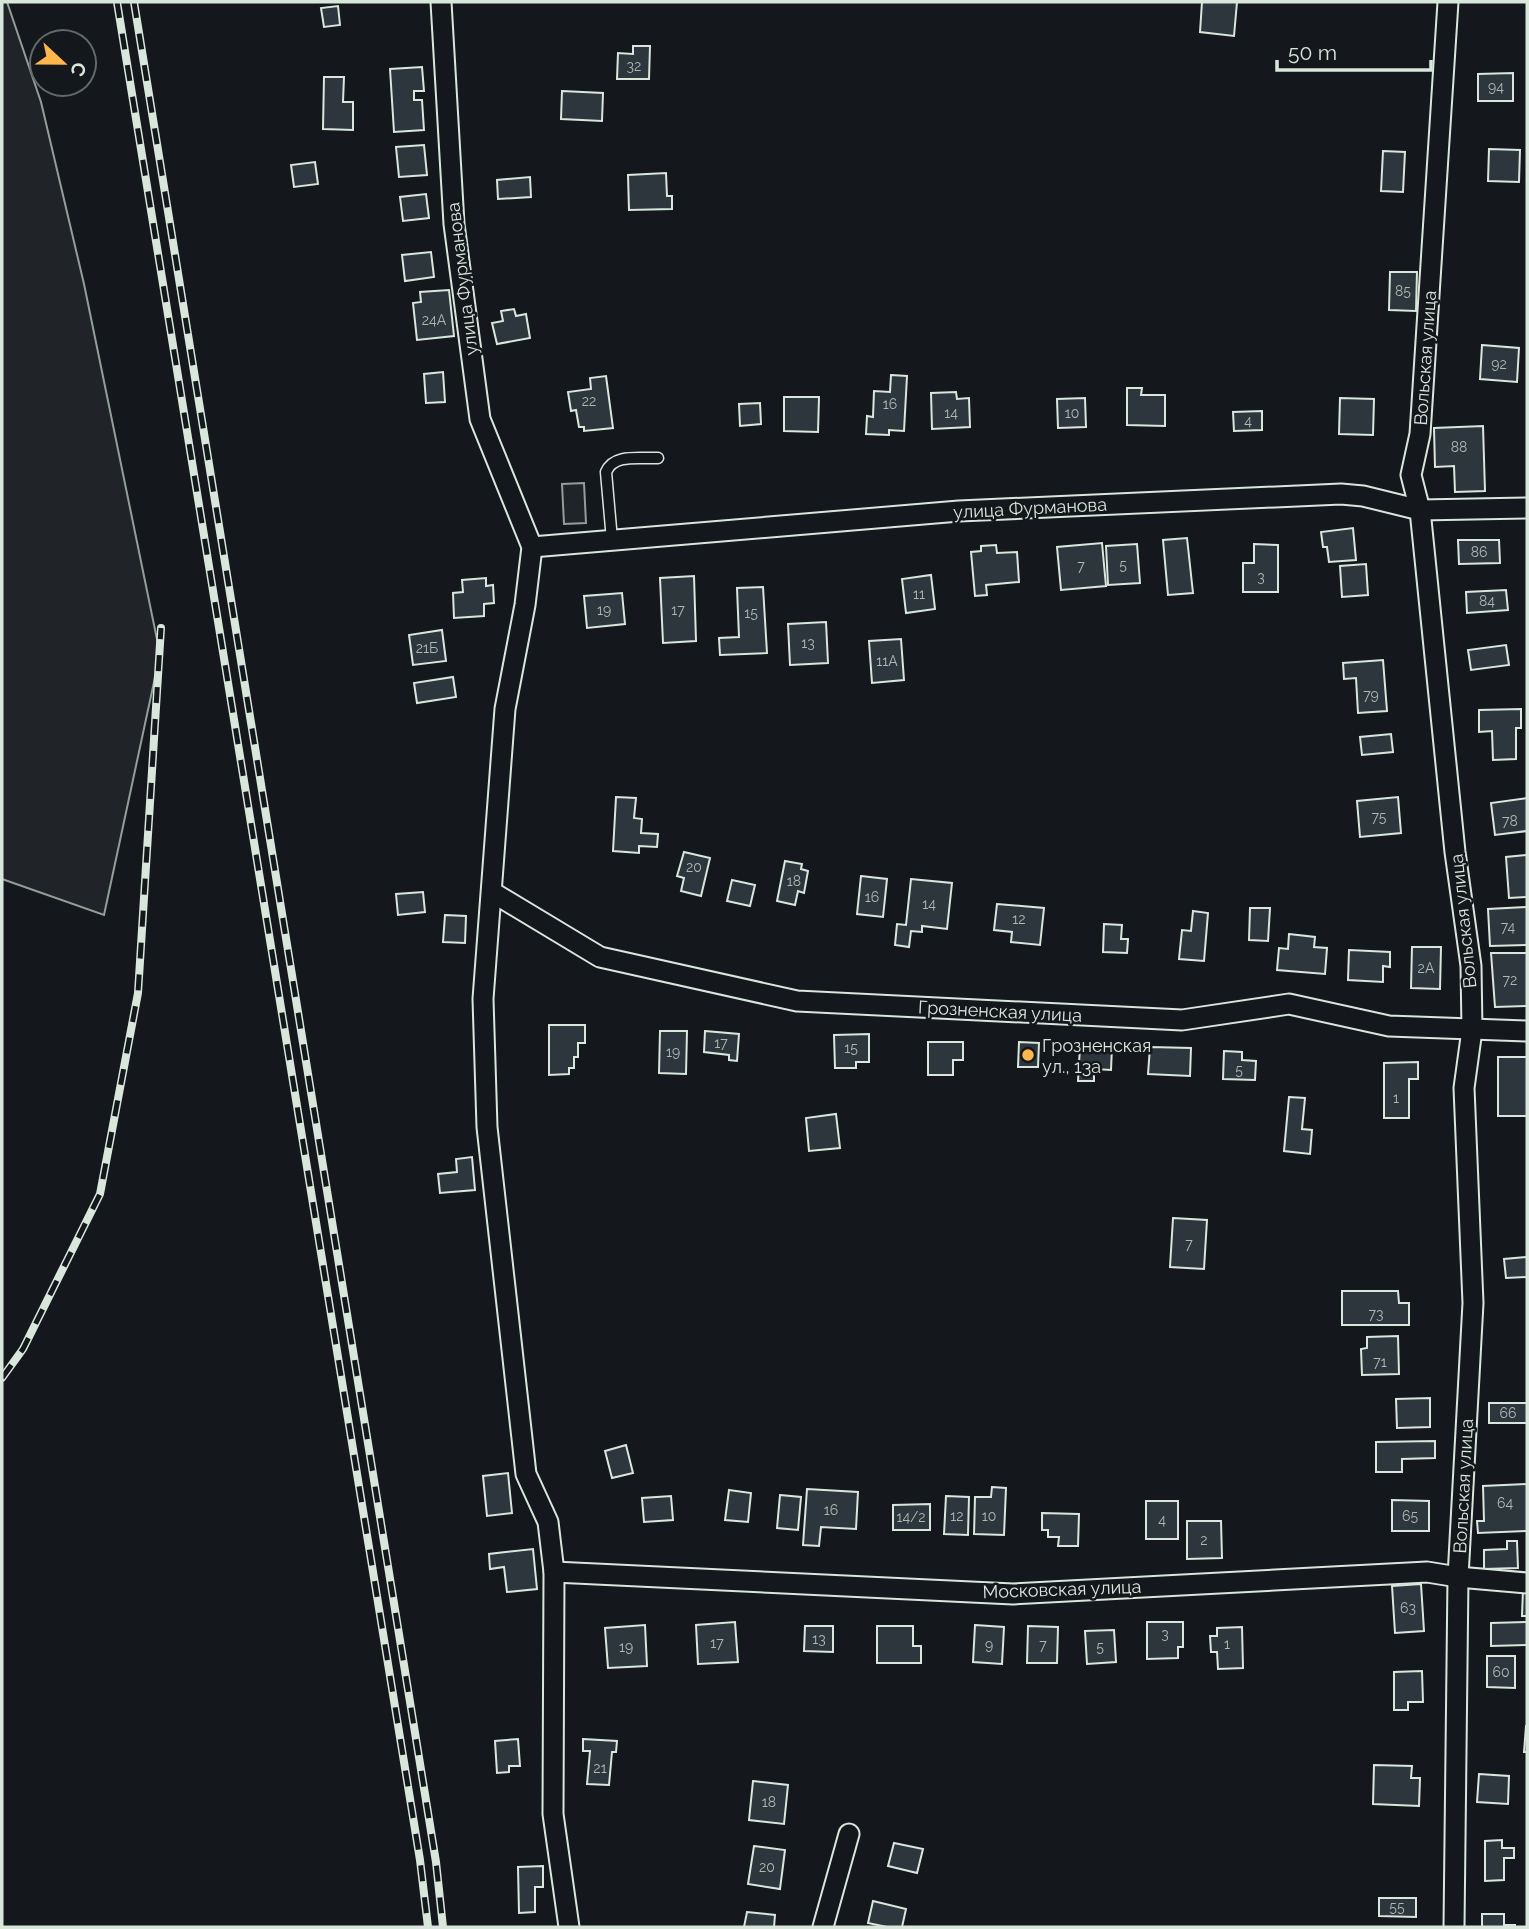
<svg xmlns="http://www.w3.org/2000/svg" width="1529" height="1929" viewBox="0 0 1529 1929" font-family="Raleway,sans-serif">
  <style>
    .green { fill: #202428; stroke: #939e99; stroke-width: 2 }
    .building { fill: #2c363c; stroke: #d8e6dc; stroke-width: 2 }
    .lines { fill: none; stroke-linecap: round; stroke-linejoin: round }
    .lane-casing { stroke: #d8e6dc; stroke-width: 13 }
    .street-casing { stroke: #d8e6dc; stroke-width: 23 }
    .lane { stroke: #14181c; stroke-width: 10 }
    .street { stroke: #14181c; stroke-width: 19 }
    .rail-casing { stroke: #d8e6dc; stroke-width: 8 }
    .rail { stroke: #14181c; stroke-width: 5; stroke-dasharray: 16; stroke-linecap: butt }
    .poi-dot { fill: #ffb74d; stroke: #14181c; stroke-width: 2.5 }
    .labels { text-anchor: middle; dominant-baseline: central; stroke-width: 5; stroke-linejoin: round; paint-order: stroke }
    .number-label { font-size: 14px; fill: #adbab4 }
    .street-label { font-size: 18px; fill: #d8e6dc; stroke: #14181c }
    .poi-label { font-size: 18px; fill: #d8e6dc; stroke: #14181c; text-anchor: start }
  </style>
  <rect width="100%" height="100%" fill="#14181c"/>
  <!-- green -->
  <g class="green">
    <path d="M 2,2 L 7,2 L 41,102 L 84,284 L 160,654 L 104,915 L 2,879 Z"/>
    <path d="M 584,483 L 586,523 L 564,524 L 562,484 Z"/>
  </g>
  <!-- building -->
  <g class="building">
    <path d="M 1202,2 L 1237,2 L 1234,36 L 1200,32 Z"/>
    <path d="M 338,6 L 340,25 L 324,27 L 321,8 Z"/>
    <path d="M 633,46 L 650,46 L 649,79 L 617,79 L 618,53 L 633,54 Z"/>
    <path d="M 422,67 L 424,91 L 414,91 L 414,100 L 422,100 L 424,130 L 394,132 L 390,69 Z"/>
    <path d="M 1513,73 L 1513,101 L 1478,101 L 1478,74 Z"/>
    <path d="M 324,77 L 344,77 L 343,102 L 353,102 L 353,130 L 323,129 Z"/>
    <path d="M 562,91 L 603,93 L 602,121 L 561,119 Z"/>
    <path d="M 424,145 L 427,175 L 399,177 L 396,147 Z"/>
    <path d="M 1489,149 L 1520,150 L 1519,182 L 1488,181 Z"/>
    <path d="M 1383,151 L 1405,152 L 1403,192 L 1381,191 Z"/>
    <path d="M 315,162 L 318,184 L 294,187 L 291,165 Z"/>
    <path d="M 666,173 L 667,196 L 672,196 L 672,209 L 629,210 L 628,175 Z"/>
    <path d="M 530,177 L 531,197 L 498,199 L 497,180 Z"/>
    <path d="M 426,194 L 429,218 L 403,221 L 400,197 Z"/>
    <path d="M 431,252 L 434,277 L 405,281 L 402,255 Z"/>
    <path d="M 1390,272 L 1417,272 L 1416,311 L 1389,310 Z"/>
    <path d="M 449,290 L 454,336 L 417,340 L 413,303 L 421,302 L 420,292 Z"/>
    <path d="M 514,309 L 516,316 L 526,314 L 530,338 L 497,344 L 492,323 L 503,321 L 501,311 Z"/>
    <path d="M 1482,345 L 1519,348 L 1517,382 L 1480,379 Z"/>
    <path d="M 443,372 L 445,402 L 426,403 L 424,374 Z"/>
    <path d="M 891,375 L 907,376 L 904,431 L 889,430 L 889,435 L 866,434 L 867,416 L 873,417 L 874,391 L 890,392 Z"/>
    <path d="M 606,376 L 613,428 L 584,431 L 584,427 L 579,427 L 576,410 L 571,411 L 568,392 L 591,389 L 590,378 Z"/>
    <path d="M 1127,388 L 1142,388 L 1141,395 L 1165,395 L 1165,426 L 1127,425 Z"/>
    <path d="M 956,392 L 957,399 L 969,398 L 970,427 L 932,429 L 931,393 Z"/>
    <path d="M 784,397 L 819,397 L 818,432 L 784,431 Z"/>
    <path d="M 1085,398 L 1086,427 L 1058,428 L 1057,399 Z"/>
    <path d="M 1340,398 L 1374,399 L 1373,435 L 1339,434 Z"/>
    <path d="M 760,403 L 761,424 L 740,426 L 739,404 Z"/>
    <path d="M 1262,411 L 1262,430 L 1234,431 L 1233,412 Z"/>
    <path d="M 1483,426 L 1485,491 L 1455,492 L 1454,466 L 1435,467 L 1434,428 Z"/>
    <path d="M 1353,528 L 1356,560 L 1329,562 L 1327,547 L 1323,547 L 1321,532 Z"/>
    <path d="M 1187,538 L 1193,593 L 1168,595 L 1163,540 Z"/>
    <path d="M 1458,540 L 1499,540 L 1500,563 L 1459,564 Z"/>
    <path d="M 1102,543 L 1106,586 L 1061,590 L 1057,547 Z"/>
    <path d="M 1137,544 L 1140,583 L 1108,585 L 1106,546 Z"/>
    <path d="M 1254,544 L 1278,545 L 1278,592 L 1243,592 L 1243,563 L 1254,563 Z"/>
    <path d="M 996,545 L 997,553 L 1017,552 L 1019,582 L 986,585 L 987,595 L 975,596 L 971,552 L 981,551 L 981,546 Z"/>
    <path d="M 1366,564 L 1368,595 L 1342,597 L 1340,566 Z"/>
    <path d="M 931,575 L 935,609 L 906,613 L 902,579 Z"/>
    <path d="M 694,576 L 696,641 L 663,643 L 660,578 Z"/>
    <path d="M 486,578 L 486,586 L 493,585 L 494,603 L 484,604 L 484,616 L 454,618 L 453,593 L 463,592 L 462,580 Z"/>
    <path d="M 763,587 L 767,653 L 720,655 L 719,638 L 739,637 L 737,588 Z"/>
    <path d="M 1506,590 L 1508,610 L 1467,613 L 1466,592 Z"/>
    <path d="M 622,593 L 625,624 L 587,628 L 584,596 Z"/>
    <path d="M 826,622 L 828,663 L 790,665 L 788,624 Z"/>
    <path d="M 442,630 L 446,661 L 413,665 L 409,635 Z"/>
    <path d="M 901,639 L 904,680 L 872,683 L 869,641 Z"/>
    <path d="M 1506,645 L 1509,665 L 1471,670 L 1468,650 Z"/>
    <path d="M 1383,660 L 1387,711 L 1358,713 L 1356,678 L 1344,679 L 1343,663 Z"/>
    <path d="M 453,677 L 456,697 L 417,703 L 414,683 Z"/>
    <path d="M 1521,709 L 1521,728 L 1516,728 L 1516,759 L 1493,760 L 1492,731 L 1479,732 L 1479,710 Z"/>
    <path d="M 1391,734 L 1393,752 L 1362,755 L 1360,737 Z"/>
    <path d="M 616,797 L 636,798 L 634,818 L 642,819 L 641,833 L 658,834 L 657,847 L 639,846 L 639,853 L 613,851 Z"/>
    <path d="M 1398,797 L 1401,833 L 1360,837 L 1357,801 Z"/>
    <path d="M 1527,798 L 1527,831 L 1495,835 L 1491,803 Z"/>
    <path d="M 684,852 L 710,858 L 701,896 L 681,891 L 684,878 L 677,876 Z"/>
    <path d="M 1527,855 L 1527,897 L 1509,898 L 1506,857 Z"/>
    <path d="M 785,861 L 802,864 L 801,869 L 808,871 L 804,893 L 798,891 L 795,905 L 777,901 Z"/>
    <path d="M 861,876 L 887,879 L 883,917 L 857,914 Z"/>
    <path d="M 911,879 L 952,883 L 947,929 L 922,926 L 922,932 L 911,931 L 909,947 L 895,945 L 897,924 L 906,925 Z"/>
    <path d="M 732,880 L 755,885 L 750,906 L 727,901 Z"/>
    <path d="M 423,892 L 425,912 L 398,915 L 396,894 Z"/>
    <path d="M 997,904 L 1044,908 L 1040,945 L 1011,942 L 1012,932 L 994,930 Z"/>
    <path d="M 1527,907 L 1527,945 L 1490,946 L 1488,909 Z"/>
    <path d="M 1250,908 L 1270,908 L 1268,941 L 1249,940 Z"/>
    <path d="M 1193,911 L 1208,913 L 1204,961 L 1179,959 L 1182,930 L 1191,931 Z"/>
    <path d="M 445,915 L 466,916 L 465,943 L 443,942 Z"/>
    <path d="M 1104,924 L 1122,925 L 1121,939 L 1128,939 L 1127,953 L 1103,952 Z"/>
    <path d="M 1289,934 L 1315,937 L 1314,947 L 1327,948 L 1325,974 L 1277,970 L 1279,948 L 1288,949 Z"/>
    <path d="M 1412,947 L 1441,947 L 1440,989 L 1411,988 Z"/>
    <path d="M 1349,950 L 1390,952 L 1390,967 L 1383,966 L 1383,982 L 1348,980 Z"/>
    <path d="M 1491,953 L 1527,953 L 1527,1006 L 1495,1007 Z"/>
    <path d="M 549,1025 L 585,1025 L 585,1043 L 578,1043 L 578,1057 L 574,1057 L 574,1068 L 569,1068 L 569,1074 L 549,1075 Z"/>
    <path d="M 660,1031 L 687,1031 L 686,1074 L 659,1073 Z"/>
    <path d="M 705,1031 L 739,1034 L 737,1061 L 729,1060 L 729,1055 L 704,1052 Z"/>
    <path d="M 869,1034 L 869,1062 L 856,1062 L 856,1068 L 835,1068 L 834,1035 Z"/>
    <path d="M 928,1042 L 963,1042 L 963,1060 L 953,1060 L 953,1075 L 928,1075 Z"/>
    <path d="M 1019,1042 L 1039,1043 L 1038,1067 L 1018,1067 Z"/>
    <path d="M 1080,1046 L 1112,1047 L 1111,1070 L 1094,1069 L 1094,1081 L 1078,1081 Z"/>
    <path d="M 1150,1047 L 1191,1048 L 1190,1076 L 1148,1074 Z"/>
    <path d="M 1224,1051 L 1242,1052 L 1242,1060 L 1256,1061 L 1255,1080 L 1223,1079 Z"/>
    <rect x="1498" y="1057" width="29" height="59"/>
    <path d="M 1418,1062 L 1418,1079 L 1409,1079 L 1409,1118 L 1384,1118 L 1384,1063 Z"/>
    <path d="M 1289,1097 L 1305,1098 L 1302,1129 L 1312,1130 L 1310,1154 L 1284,1151 Z"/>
    <path d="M 836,1114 L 840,1148 L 809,1151 L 806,1118 Z"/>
    <path d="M 472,1157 L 475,1190 L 440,1193 L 438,1174 L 457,1172 L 456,1159 Z"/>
    <path d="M 1173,1218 L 1207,1220 L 1204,1269 L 1170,1267 Z"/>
    <path d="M 1527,1257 L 1527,1277 L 1506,1278 L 1504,1259 Z"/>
    <path d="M 1342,1291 L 1398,1291 L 1399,1303 L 1409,1303 L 1409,1325 L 1342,1325 Z"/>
    <path d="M 1398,1336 L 1399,1374 L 1362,1375 L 1361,1349 L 1367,1348 L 1367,1337 Z"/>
    <path d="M 1430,1398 L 1430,1427 L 1397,1428 L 1396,1399 Z"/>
    <rect x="1489" y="1403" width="38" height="20"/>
    <path d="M 1435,1441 L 1435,1458 L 1402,1459 L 1402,1472 L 1376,1472 L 1376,1442 Z"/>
    <path d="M 626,1445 L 633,1473 L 612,1478 L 605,1451 Z"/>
    <path d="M 508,1473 L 512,1513 L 487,1516 L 483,1476 Z"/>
    <path d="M 1527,1484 L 1527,1531 L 1478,1533 L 1477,1521 L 1484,1521 L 1483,1486 Z"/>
    <path d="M 992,1487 L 1006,1488 L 1004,1535 L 974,1534 L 975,1497 L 991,1497 Z"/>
    <path d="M 807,1489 L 858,1492 L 856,1529 L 821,1527 L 819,1546 L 803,1545 Z"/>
    <path d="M 729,1490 L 751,1493 L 748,1522 L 725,1520 Z"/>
    <path d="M 780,1495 L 801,1497 L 798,1530 L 777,1528 Z"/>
    <path d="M 671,1496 L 673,1520 L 644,1522 L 642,1498 Z"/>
    <path d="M 946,1496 L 969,1497 L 968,1535 L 944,1534 Z"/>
    <path d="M 1392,1500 L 1429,1501 L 1429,1531 L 1392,1531 Z"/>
    <rect x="1146" y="1501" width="32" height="38"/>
    <path d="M 930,1504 L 930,1530 L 893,1530 L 893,1505 Z"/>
    <path d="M 1042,1513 L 1079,1514 L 1078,1546 L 1058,1546 L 1059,1537 L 1048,1537 L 1048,1530 L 1042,1530 Z"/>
    <path d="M 1187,1521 L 1221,1521 L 1222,1558 L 1187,1559 Z"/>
    <path d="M 1507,1541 L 1517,1541 L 1518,1568 L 1484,1569 L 1484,1550 L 1507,1549 Z"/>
    <path d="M 533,1549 L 537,1589 L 507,1592 L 504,1567 L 490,1569 L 489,1554 Z"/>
    <path d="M 1421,1584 L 1424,1631 L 1395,1633 L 1392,1586 Z"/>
    <path d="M 1523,1589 L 1527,1589 L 1527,1616 L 1522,1616 Z"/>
    <path d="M 735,1622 L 738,1662 L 698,1664 L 696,1625 Z"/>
    <path d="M 1147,1622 L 1183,1622 L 1183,1647 L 1178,1647 L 1178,1658 L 1147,1659 Z"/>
    <path d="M 1527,1622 L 1527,1645 L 1491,1646 L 1491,1623 Z"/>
    <path d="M 645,1625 L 647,1666 L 608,1668 L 605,1628 Z"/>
    <path d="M 975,1625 L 1004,1627 L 1002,1664 L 973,1662 Z"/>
    <path d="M 805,1626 L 833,1626 L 833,1652 L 804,1651 Z"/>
    <path d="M 877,1626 L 913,1626 L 913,1646 L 921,1646 L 921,1663 L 877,1663 Z"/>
    <path d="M 1028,1626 L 1058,1627 L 1057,1663 L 1027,1663 Z"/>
    <path d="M 1242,1627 L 1243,1668 L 1218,1669 L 1217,1652 L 1211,1652 L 1210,1636 L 1217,1636 L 1217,1628 Z"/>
    <path d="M 1114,1630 L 1116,1662 L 1087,1664 L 1085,1631 Z"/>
    <path d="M 1487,1656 L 1515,1656 L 1515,1688 L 1487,1687 Z"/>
    <path d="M 1422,1671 L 1423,1702 L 1408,1702 L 1408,1710 L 1394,1710 L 1394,1672 Z"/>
    <path d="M 1526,1726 L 1527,1726 L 1527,1752 L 1524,1752 Z"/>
    <path d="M 518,1739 L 520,1766 L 509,1766 L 509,1772 L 497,1773 L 495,1741 Z"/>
    <path d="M 583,1739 L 617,1741 L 616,1752 L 612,1752 L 609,1785 L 587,1784 L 590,1751 L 583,1751 Z"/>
    <path d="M 1374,1765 L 1412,1766 L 1411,1778 L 1420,1778 L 1419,1806 L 1373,1804 Z"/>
    <path d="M 1479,1774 L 1509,1776 L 1508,1804 L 1477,1802 Z"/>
    <path d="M 753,1781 L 788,1785 L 784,1824 L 749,1820 Z"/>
    <path d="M 1502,1840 L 1502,1848 L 1514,1848 L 1514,1858 L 1504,1858 L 1504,1880 L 1485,1881 L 1485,1841 Z"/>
    <path d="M 894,1843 L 923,1849 L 917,1873 L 888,1866 Z"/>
    <path d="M 754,1846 L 785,1850 L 780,1889 L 748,1884 Z"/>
    <path d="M 543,1866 L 543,1887 L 535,1887 L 535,1912 L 519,1913 L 518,1867 Z"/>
    <path d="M 1379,1898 L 1416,1898 L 1416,1917 L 1379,1916 Z"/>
    <path d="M 873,1901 L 906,1909 L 902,1927 L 887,1927 L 868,1923 Z"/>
    <path d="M 747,1912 L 775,1915 L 774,1927 L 744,1927 Z"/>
    <path d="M 1482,1914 L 1504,1914 L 1504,1925 L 1515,1925 L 1515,1927 L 1482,1927 Z"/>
  </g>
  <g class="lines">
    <!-- lane casing -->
    <g class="lane-casing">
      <path id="lane" d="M 612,540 L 606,472 C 614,453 640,459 658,458"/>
    </g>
    <!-- street casing -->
    <g class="street-casing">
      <g id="street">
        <path d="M 441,2 L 454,224 L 480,419 L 532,547 L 525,605 L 505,709 L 483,999 L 487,1127 L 526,1474 L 548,1522 L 554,1572 L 553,1814 L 569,1927"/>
        <path d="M 1448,2 L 1420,434 L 1411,475 L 1420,510 L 1455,852 L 1471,966 L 1472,1030 L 1464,1088 L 1473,1303 L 1458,1577 L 1454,1927"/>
        <path d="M 532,547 L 959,511 L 1341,494 L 1363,496 L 1420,510 L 1527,508"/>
        <path d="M 492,892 L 600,957 L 797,1001 L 1182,1020 L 1289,1004 L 1389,1026 L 1527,1031"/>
        <path d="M 554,1572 L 1013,1594 L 1427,1572 L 1458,1577 L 1527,1583"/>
        <path d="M 823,1927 L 849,1834"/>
      </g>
    </g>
    <!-- lane -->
    <use href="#lane" class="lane"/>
    <!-- street -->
    <use href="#street" class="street"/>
    <!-- rail casing -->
    <g class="rail-casing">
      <g id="rail">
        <path d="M 117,2 L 420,1860 L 428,1927"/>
        <path d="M 134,2 L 436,1862 L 443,1927"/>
        <path d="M 2,1378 L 23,1349 L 100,1194 L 138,993 L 161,628"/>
      </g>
    </g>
    <!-- rail -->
    <use href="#rail" class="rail"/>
  </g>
  <!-- markers -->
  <circle class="poi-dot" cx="1028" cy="1055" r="7"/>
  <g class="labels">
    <!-- number labels -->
    <g class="number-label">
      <text x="634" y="66">32</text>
      <text x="1496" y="87">94</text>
      <text x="1403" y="291">85</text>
      <text x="434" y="320">24А</text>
      <text x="1499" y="364">92</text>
      <text x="589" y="401">22</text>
      <text x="890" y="404">16</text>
      <text x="951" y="413">14</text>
      <text x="1072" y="413">10</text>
      <text x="1248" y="421">4</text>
      <text x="1459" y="447">88</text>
      <text x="1479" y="552">86</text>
      <text x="1123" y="565">5</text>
      <text x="1081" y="566">7</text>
      <text x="1261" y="577">3</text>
      <text x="919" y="594">11</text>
      <text x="1487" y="601">84</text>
      <text x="604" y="610">19</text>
      <text x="678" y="610">17</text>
      <text x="751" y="613">15</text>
      <text x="808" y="643">13</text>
      <text x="427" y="648">21Б</text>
      <text x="887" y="661">11А</text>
      <text x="1371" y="695">79</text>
      <text x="1379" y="817">75</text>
      <text x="1510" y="821">78</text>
      <text x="694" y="867">20</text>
      <text x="794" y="881">18</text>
      <text x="872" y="897">16</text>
      <text x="929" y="904">14</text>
      <text x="1019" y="919">12</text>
      <text x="1508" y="927">74</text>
      <text x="1426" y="968">2А</text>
      <text x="1510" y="980">72</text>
      <text x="721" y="1043">17</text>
      <text x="851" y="1048">15</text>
      <text x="673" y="1052">19</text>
      <text x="1239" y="1070">5</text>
      <text x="1396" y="1098">1</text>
      <text x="1189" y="1244">7</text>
      <text x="1376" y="1314">73</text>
      <text x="1380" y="1362">71</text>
      <text x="1508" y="1413">66</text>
      <text x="1505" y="1503">64</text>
      <text x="831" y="1510">16</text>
      <text x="957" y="1516">12</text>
      <text x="989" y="1516">10</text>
      <text x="1410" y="1516">65</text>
      <text x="911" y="1517">14/2</text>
      <text x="1162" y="1520">4</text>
      <text x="1204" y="1540">2</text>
      <text x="1408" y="1608">63</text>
      <text x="1165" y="1634">3</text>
      <text x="819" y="1639">13</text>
      <text x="717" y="1643">17</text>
      <text x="1227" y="1644">1</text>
      <text x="989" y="1645">9</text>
      <text x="1043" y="1645">7</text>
      <text x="626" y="1647">19</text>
      <text x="1100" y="1647">5</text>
      <text x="1501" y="1672">60</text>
      <text x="600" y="1768">21</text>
      <text x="769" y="1802">18</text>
      <text x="767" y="1867">20</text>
      <text x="1397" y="1907">55</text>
    </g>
    <!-- street labels -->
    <g class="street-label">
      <text transform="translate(462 279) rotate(-97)">улица Фурманова</text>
      <text transform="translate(1425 358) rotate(-86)">Вольская улица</text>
      <text transform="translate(1030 508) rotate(-3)">улица Фурманова</text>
      <text transform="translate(1463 921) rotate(-96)">Вольская улица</text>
      <text transform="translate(1000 1011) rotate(3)">Грозненская улица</text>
      <text transform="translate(1463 1486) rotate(-87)">Вольская улица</text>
      <text transform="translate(1062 1589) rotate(-2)">Московская улица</text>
    </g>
    <!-- poi labels -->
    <g class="poi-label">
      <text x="1042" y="1045">Грозненская<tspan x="1042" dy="21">ул., 13а</tspan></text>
    </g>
  </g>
  <!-- border -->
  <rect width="1529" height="1929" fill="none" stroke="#d8e6dc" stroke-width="7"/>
  <!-- north arrow -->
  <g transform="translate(63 63) rotate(112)"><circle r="33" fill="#14181c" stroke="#626a69" stroke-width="2"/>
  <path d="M0-5L12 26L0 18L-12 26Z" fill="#ffb74d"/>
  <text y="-10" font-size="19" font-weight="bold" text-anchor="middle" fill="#d8e6dc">С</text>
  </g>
  <!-- scale -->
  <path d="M1277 60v10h154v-10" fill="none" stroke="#d8e6dc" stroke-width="3.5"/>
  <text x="1288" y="60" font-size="21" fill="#d8e6dc" stroke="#14181c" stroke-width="5" paint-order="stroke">50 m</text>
</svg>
